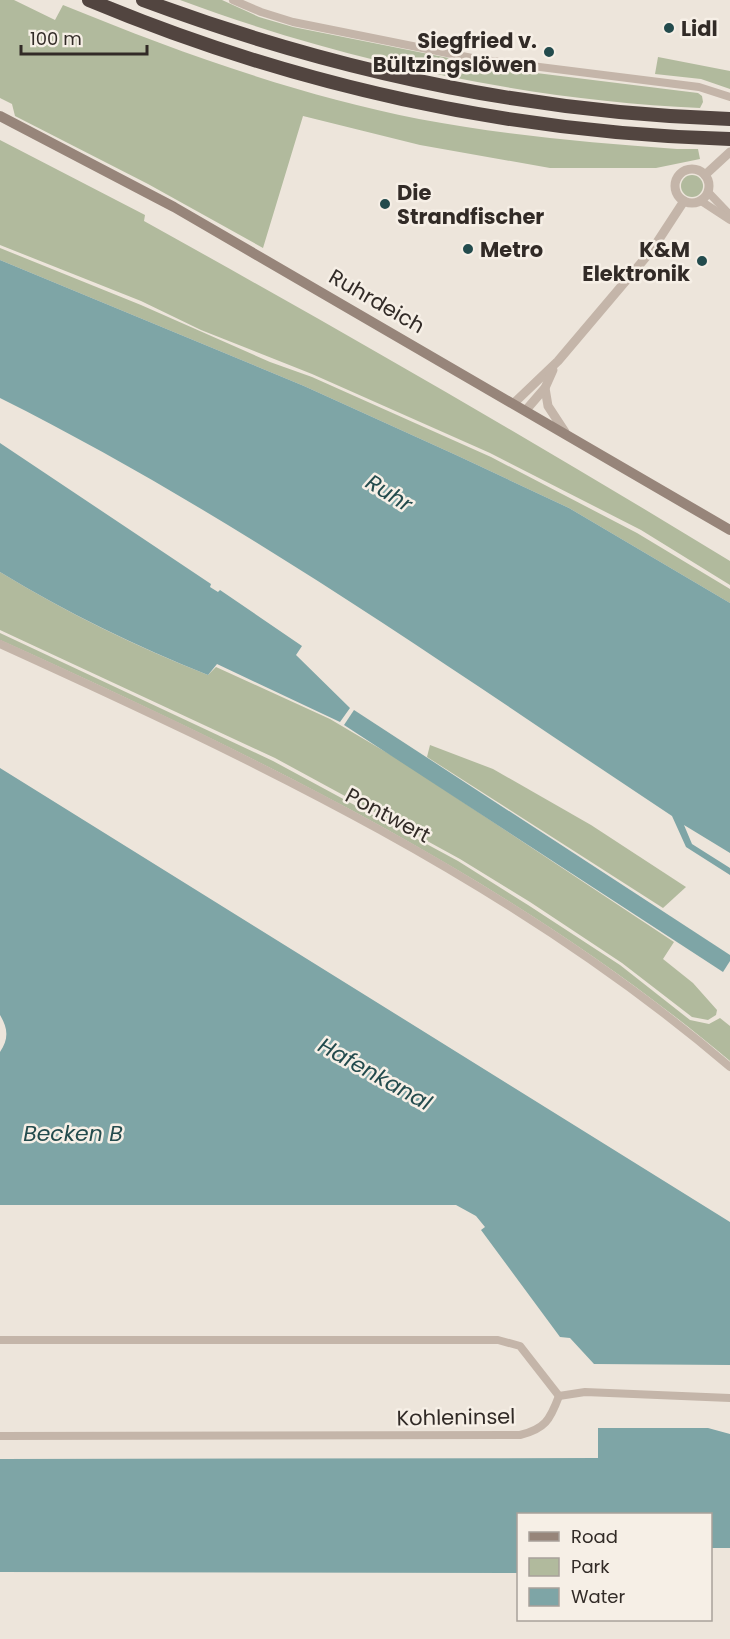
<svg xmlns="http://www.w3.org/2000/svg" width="730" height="1639" viewBox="0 0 730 1639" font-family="Poppins,sans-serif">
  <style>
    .green { fill: #b1ba9d }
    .water { fill: #7ea5a6 }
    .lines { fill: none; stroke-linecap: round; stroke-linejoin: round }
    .minor { stroke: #c4b5a9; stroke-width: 8 }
    .tertiary { stroke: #c4b5a9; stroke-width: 9 }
    .secondary { stroke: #97857a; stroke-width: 10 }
    .motorway { stroke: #524540; stroke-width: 14 }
    .poi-dot { fill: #234b4d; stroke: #f6efe6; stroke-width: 2 }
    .labels { text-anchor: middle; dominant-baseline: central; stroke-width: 5; stroke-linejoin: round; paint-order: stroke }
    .poi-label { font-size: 21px; font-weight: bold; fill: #322b27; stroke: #f6efe6; text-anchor: start }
    .street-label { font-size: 21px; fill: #322b27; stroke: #f6efe6 }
    .water-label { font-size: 22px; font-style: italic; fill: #234b4d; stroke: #f6efe6 }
  </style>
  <rect width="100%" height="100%" fill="#ede5db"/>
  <!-- green -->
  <g class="green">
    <path d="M 0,0 L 14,0 L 55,20 L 63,5 C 178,52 297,95 419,119 C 504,135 590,143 677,149 L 698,149 L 700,159 L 656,168 L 550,168 L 420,145 L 303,116 L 263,248 L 148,184 L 15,116 L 12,104 L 0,98 Z"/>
    <path d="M 180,0 L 222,0 L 259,17 L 293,27 L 504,69 L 698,93 L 702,96 L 703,102 L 700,108 C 529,101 340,60 180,0 Z"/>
    <path d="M 658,57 L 730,71 L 730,89 L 701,79 L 655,74 Z"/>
    <path d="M 0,140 L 145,215 L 144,221 C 342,331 537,443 730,561 L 730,585 L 641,530 L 490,453 L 312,374 L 201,330 L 141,301 L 0,245 Z"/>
    <circle cx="692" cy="186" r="11"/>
    <path d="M 0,248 L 141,305 L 270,362 L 312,377 L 491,457 L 637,533 L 730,589 L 730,603 L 569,508 L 456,455 L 304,386 L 0,260 Z"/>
    <path d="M 0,572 C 67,613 135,646 208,675 L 216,667 L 330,719 L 401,761 L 674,942 L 663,959 L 693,983 L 717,1010 L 716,1015 L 708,1020 L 692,1017 L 622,963 L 530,902 L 460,859 L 367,808 L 275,758 L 0,630 Z"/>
    <path d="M 0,633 L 273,761 L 458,861 L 528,905 L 620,965 L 690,1020 L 709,1024 L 720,1018 L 730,1026 L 730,1061 C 514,879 256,756 0,640 Z"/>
    <path d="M 430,745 L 493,769 L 591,825 L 686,887 L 663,908 L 427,757 Z"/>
  </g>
  <!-- water -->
  <g class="water">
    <path d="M 0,260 L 304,386 L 456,455 L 569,508 L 730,603 L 730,853 L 684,825 L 692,844 L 730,868 L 730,875 L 686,847 L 672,816 C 453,671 236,516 0,398 Z"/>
    <path d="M 0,443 L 211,584 L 210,587 L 218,592 L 220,590 L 302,646 L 296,655 L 350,708 L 340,722 L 217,664 L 208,675 C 136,646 67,613 0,572 Z"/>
    <path d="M 354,710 L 730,955 L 730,961 L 723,972 L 344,725 Z"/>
    <path d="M 0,768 L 730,1222 L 730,1365 L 594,1364 L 570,1338 L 560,1337 L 481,1230 L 485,1227 L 476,1216 L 456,1205 L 0,1205 L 0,1052 C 9,1039 8,1028 0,1015 Z"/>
    <path d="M 598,1428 L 708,1428 L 730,1434 L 730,1548 L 711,1548 L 710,1514 L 518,1514 L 518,1573 L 0,1572 L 0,1459 L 598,1458 Z"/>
  </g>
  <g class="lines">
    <!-- minor -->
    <g class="minor">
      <path d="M 233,0 L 261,12 L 293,22 L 477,59 L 699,87 L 730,97"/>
      <path d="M 708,192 L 730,215"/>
      <path d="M 701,201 L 730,220"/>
      <path d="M 0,644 C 255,760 515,883 730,1067"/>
      <path d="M 0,1340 L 498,1340 L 520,1346 L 559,1396"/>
      <path d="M 559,1396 L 585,1392 L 730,1398"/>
      <path d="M 0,1436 L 520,1435 C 545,1429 550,1420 559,1396"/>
    </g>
    <!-- tertiary -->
    <g class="tertiary">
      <circle cx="692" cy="186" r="17"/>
      <path d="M 705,175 L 730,152"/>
      <path d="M 545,388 L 548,406 L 565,432"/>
      <path d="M 514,403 L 558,361 L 652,250 L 684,201"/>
      <path d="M 526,410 L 545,388 L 553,370"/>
    </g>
    <!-- secondary -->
    <path class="secondary" d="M 0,116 L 174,207 L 730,530"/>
    <!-- motorway -->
    <g class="motorway">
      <path d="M 89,0 C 292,85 509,133 730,139"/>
      <path d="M 143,0 C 331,70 529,113 730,119"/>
    </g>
  </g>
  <!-- markers -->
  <g class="poi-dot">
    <circle cx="669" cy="28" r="6"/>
    <circle cx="549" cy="52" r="6"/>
    <circle cx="385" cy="204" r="6"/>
    <circle cx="468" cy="249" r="6"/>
    <circle cx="702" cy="261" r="6"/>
  </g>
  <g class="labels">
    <!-- poi labels -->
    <g class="poi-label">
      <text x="681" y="28">Lidl</text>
      <text x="537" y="40" text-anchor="end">Siegfried v.<tspan x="537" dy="24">Bültzingslöwen</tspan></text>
      <text x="397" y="192">Die<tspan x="397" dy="24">Strandfischer</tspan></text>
      <text x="480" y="249">Metro</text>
      <text x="690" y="249" text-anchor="end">K&amp;M<tspan x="690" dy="24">Elektronik</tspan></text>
    </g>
    <!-- street labels -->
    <g class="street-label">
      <text transform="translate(377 301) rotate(30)">Ruhrdeich</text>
      <text transform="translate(388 815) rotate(28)">Pontwert</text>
      <text transform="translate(456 1417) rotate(-1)">Kohleninsel</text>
    </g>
    <!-- water labels -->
    <g class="water-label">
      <text transform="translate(389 493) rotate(32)">Ruhr</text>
      <text transform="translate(375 1074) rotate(29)">Hafenkanal</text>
      <text x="73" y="1133">Becken B</text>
    </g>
  </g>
  <!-- legend -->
  <rect x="517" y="1513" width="195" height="108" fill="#f6efe6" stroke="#a8a19a" stroke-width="1.5"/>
  <rect x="529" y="1532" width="30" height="9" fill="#97857a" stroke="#a8a19a" stroke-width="1.5"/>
  <text x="571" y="1543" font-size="18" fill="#322b27">Road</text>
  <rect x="529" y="1558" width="30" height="18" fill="#b1ba9d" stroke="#a8a19a" stroke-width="1.5"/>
  <text x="571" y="1573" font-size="18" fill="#322b27">Park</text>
  <rect x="529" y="1588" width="30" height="18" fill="#7ea5a6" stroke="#a8a19a" stroke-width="1.5"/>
  <text x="571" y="1603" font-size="18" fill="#322b27">Water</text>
  <!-- scale -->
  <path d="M21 45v9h126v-9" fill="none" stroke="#322b27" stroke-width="3"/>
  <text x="30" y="45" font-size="18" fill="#322b27" stroke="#f6efe6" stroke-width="4.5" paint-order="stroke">100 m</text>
</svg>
